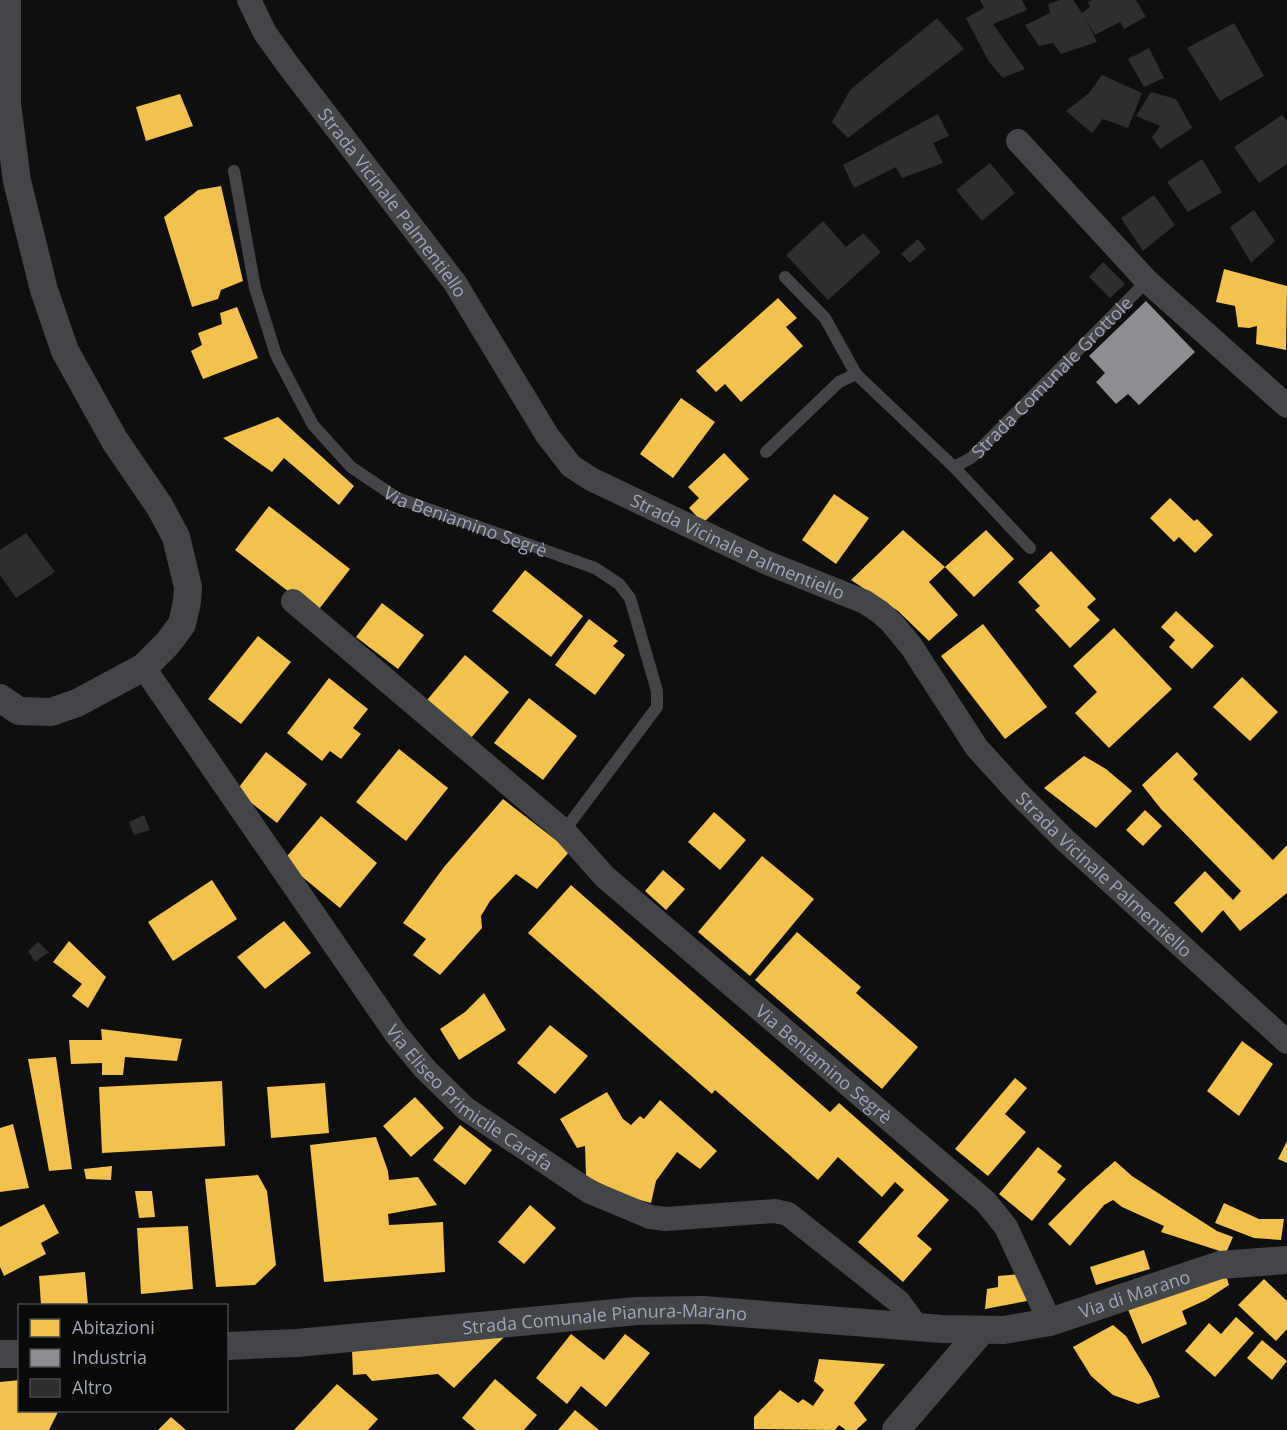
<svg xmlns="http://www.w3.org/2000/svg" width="1287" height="1430" viewBox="0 0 1287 1430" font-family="'Open Sans',sans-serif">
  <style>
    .homes { fill: #f2c14e }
    .industry { fill: #8d8d92 }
    .building { fill: #2e2e31 }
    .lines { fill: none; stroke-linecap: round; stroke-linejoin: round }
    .service { stroke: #444549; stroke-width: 12 }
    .minor { stroke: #444549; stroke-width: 24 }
    .tertiary { stroke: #444549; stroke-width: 28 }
    .labels { text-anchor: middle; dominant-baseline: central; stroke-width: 6; stroke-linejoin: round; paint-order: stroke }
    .street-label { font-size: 18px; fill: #9fa6b3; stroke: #0a0a0b }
  </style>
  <rect width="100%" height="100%" fill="#0f0f10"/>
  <!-- homes -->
  <g class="homes">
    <path d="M 180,94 L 193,126 L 146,141 L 136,107 Z"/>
    <path d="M 221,186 L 243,281 L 221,290 L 218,299 L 192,307 L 164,217 L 198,190 Z"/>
    <path d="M 1224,269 L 1287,286 L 1286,350 L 1256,344 L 1257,326 L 1249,328 L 1238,327 L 1235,306 L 1216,302 Z"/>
    <path d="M 778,298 L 797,318 L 786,327 L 803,346 L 741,402 L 725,384 L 716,392 L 696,371 Z"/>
    <path d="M 237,307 L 258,358 L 203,379 L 191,351 L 202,345 L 198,333 L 222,324 L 220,313 Z"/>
    <path d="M 681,398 L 715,422 L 673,478 L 640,454 Z"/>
    <path d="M 278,417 L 354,486 L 339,505 L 284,458 L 272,472 L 223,438 Z"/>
    <path d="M 724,453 L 749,479 L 703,523 L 689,508 L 699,498 L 688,487 Z"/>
    <path d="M 834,494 L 869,518 L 836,564 L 802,540 Z"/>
    <path d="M 1170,498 L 1194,521 L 1197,519 L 1213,535 L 1195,553 L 1179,537 L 1174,542 L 1150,518 Z"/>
    <path d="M 269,506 L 350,569 L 316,613 L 235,550 Z"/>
    <path d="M 903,530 L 945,567 L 929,582 L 958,615 L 929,641 L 898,611 L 851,580 Z"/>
    <path d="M 986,530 L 1014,559 L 974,597 L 945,567 Z"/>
    <path d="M 1051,551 L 1096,599 L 1087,607 L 1100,620 L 1070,648 L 1035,610 L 1040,606 L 1018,582 Z"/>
    <path d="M 525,570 L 583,616 L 551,657 L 492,611 Z"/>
    <path d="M 382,603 L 424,635 L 398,669 L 356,637 Z"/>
    <path d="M 1176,611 L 1214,646 L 1192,669 L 1169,647 L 1175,640 L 1161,627 Z"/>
    <path d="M 589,619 L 618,641 L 613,646 L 625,655 L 595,695 L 555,665 Z"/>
    <path d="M 983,624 L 1047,707 L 1005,739 L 941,656 Z"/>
    <path d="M 1114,628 L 1172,689 L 1109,748 L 1075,713 L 1097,692 L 1073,666 Z"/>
    <path d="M 258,636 L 291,662 L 241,724 L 208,699 Z"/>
    <path d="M 465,655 L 509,692 L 471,738 L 427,700 Z"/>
    <path d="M 1242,677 L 1278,712 L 1250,741 L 1213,707 Z"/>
    <path d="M 329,678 L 368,709 L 353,728 L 361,734 L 341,759 L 330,751 L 322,761 L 287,733 Z"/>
    <path d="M 529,698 L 577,736 L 543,780 L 494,743 Z"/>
    <path d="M 399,749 L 448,788 L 406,841 L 356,802 Z"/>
    <path d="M 266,752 L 307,784 L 277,823 L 236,791 Z"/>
    <path d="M 1177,752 L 1198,774 L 1193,779 L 1273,860 L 1287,845 L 1287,893 L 1240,931 L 1223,910 L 1202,933 L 1174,903 L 1205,871 L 1233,900 L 1241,891 L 1161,809 L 1142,785 Z"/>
    <path d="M 1084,756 L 1106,769 L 1132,791 L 1096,828 L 1044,788 Z"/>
    <path d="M 503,799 L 570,851 L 537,889 L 516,874 L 490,901 L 481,916 L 482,928 L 440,975 L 413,955 L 426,939 L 403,923 L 444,867 Z"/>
    <path d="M 1145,810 L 1162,826 L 1143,846 L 1126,830 Z"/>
    <path d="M 714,812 L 746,840 L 720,870 L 688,842 Z"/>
    <path d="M 321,816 L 377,863 L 340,908 L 283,861 Z"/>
    <path d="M 762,856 L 814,899 L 750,976 L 698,932 Z"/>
    <path d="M 663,870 L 685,889 L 666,910 L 645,891 Z"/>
    <path d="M 212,880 L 237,919 L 173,961 L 148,922 Z"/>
    <path d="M 571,885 L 830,1112 L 839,1103 L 949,1200 L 917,1236 L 932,1249 L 903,1282 L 858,1242 L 904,1190 L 895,1182 L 882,1197 L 838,1157 L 818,1180 L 715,1090 L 712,1094 L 528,933 Z"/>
    <path d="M 284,921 L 311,953 L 265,989 L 237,957 Z"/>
    <path d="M 797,932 L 861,987 L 856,993 L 918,1047 L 882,1089 L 755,980 Z"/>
    <path d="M 69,941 L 106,977 L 88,1008 L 72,996 L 82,984 L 53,962 Z"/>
    <path d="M 484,993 L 506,1030 L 459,1060 L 440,1029 L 465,1012 Z"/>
    <path d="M 550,1025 L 588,1056 L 555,1094 L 517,1063 Z"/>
    <path d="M 101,1029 L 182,1039 L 177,1061 L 125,1057 L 123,1075 L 102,1075 L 102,1063 L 71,1064 L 69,1040 L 102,1040 Z"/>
    <path d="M 1242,1041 L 1273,1064 L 1239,1116 L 1207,1091 Z"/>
    <path d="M 56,1057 L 72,1169 L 49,1171 L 28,1059 Z"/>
    <path d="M 1015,1078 L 1027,1088 L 1005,1114 L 1026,1132 L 988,1176 L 955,1149 Z"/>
    <path d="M 222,1081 L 225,1146 L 102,1153 L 99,1087 Z"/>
    <path d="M 325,1083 L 329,1133 L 271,1138 L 267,1087 Z"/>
    <path d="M 607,1092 L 623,1119 L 631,1125 L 640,1116 L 644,1119 L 660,1100 L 717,1151 L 700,1169 L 677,1152 L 656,1181 L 651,1203 L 625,1196 L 586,1176 L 585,1146 L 577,1148 L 560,1119 Z"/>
    <path d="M 415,1097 L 444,1128 L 411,1157 L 383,1126 Z"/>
    <path d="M 13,1124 L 29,1188 L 0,1192 L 0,1128 Z"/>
    <path d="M 460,1125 L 492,1150 L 465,1185 L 433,1160 Z"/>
    <path d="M 376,1137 L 388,1171 L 389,1180 L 418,1177 L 437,1205 L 388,1214 L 389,1225 L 443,1222 L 445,1272 L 324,1282 L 310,1145 Z"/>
    <path d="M 1287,1141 L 1287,1163 L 1278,1159 Z"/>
    <path d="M 1038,1147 L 1062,1166 L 1057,1172 L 1066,1179 L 1032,1221 L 999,1194 Z"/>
    <path d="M 1115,1161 L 1132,1176 L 1181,1208 L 1217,1231 L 1233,1237 L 1226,1253 L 1161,1232 L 1164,1226 L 1122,1207 L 1113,1200 L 1104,1205 L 1070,1246 L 1048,1224 L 1082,1190 Z"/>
    <path d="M 112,1166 L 111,1180 L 86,1179 L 84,1169 Z"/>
    <path d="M 258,1175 L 267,1191 L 276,1265 L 255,1285 L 216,1287 L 205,1179 Z"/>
    <path d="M 135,1191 L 152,1191 L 155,1217 L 139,1218 Z"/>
    <path d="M 1224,1203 L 1259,1219 L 1284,1219 L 1281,1240 L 1254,1238 L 1215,1223 Z"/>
    <path d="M 44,1204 L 59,1233 L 41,1243 L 46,1254 L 4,1276 L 0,1267 L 0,1227 Z"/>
    <path d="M 530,1205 L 556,1228 L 524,1264 L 498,1242 Z"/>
    <path d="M 188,1226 L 193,1289 L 141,1294 L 137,1228 Z"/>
    <path d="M 1144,1250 L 1150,1269 L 1096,1285 L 1090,1267 Z"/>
    <path d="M 85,1272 L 88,1305 L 41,1305 L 39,1276 Z"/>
    <path d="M 1021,1274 L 1027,1301 L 985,1309 L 987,1289 L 998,1287 L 998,1276 Z"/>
    <path d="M 1226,1275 L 1229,1285 L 1206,1300 L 1182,1311 L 1187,1324 L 1142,1344 L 1127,1307 Z"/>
    <path d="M 1264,1279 L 1287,1301 L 1287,1329 L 1276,1341 L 1238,1305 Z"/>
    <path d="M 1236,1317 L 1254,1333 L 1215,1377 L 1185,1351 L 1209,1323 L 1221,1334 Z"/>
    <path d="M 1113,1325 L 1126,1336 L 1151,1377 L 1160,1397 L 1138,1404 L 1113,1395 L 1091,1376 L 1073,1347 Z"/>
    <path d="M 571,1334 L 604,1360 L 625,1334 L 650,1353 L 606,1407 L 581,1386 L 567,1404 L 536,1378 Z"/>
    <path d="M 504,1337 L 454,1388 L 438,1374 L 372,1381 L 366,1374 L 353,1375 L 352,1350 Z"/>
    <path d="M 1262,1340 L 1287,1361 L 1272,1380 L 1247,1358 Z"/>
    <path d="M 819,1359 L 885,1364 L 854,1403 L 867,1420 L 856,1430 L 846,1430 L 839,1425 L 835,1430 L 754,1429 L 754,1417 L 780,1390 L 798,1403 L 803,1399 L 813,1406 L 824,1390 L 814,1381 Z"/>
    <path d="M 495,1379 L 537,1415 L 524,1430 L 476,1430 L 462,1418 Z"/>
    <path d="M 20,1380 L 20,1410 L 59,1410 L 49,1430 L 0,1430 L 0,1382 Z"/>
    <path d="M 337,1384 L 378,1419 L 368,1430 L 294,1430 Z"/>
    <path d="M 575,1410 L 599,1430 L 558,1430 Z"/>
    <path d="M 171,1417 L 186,1430 L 158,1430 Z"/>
  </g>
  <!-- industry -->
  <path class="industry" d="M 1146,301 L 1195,352 L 1139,405 L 1128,394 L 1116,404 L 1096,382 L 1105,373 L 1089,356 Z"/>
  <!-- building -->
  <g class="building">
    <path d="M 980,0 L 1022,0 L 1027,10 L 993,24 L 1025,69 L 1003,78 L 989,62 L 966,18 L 984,8 Z"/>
    <path d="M 1060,0 L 1073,0 L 1082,13 L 1090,7 L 1088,2 L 1092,0 L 1136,0 L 1146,17 L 1124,29 L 1120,22 L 1095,35 L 1085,18 L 1097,42 L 1061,54 L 1053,43 L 1039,46 L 1025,25 L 1050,13 L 1048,4 Z"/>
    <path d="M 937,18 L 964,49 L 848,138 L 832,122 L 850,90 Z"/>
    <path d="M 1234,23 L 1264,76 L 1220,101 L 1187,48 Z"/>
    <path d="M 1149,48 L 1164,78 L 1144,87 L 1128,59 Z"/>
    <path d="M 1102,75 L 1142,93 L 1128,128 L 1103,119 L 1092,133 L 1066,111 L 1089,93 Z"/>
    <path d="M 1151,92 L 1176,99 L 1192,128 L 1160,149 L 1152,137 L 1160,126 L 1136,116 Z"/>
    <path d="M 938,114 L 949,136 L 933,143 L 943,163 L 902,178 L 896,167 L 854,188 L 843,165 Z"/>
    <path d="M 1282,115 L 1287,121 L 1287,164 L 1259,183 L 1234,147 Z"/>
    <path d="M 1202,159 L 1222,192 L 1188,212 L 1167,182 Z"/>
    <path d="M 990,163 L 1015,193 L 982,221 L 956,190 Z"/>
    <path d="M 1154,195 L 1175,225 L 1143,251 L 1121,218 Z"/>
    <path d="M 1254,210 L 1275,241 L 1251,263 L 1230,227 Z"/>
    <path d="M 823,221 L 846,247 L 863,233 L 881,252 L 828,300 L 786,255 Z"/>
    <path d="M 918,239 L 926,249 L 910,263 L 901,254 Z"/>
    <path d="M 1103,262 L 1125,284 L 1110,298 L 1089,277 Z"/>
    <path d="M 26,533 L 55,572 L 16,598 L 0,575 L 0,550 Z"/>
    <path d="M 144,815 L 150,830 L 134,835 L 129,822 Z"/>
    <path d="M 38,942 L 49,952 L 35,962 L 28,951 Z"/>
  </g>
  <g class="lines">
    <!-- service -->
    <g class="service">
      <path id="s1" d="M 234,171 L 255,288 L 276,355 L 313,425 L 351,467 L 397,498 L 595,568 L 619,584 L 630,598 L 657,691 L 657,707 L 564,831"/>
      <path id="s2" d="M 785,277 L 825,318 L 856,374 L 954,467 L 971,458 L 1147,281"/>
      <path d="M 766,452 L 839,382 L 856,374"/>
      <path d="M 954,467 L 1030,548"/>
    </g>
    <!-- minor -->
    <g class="minor">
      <path id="s3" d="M 249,0 L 265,33 L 288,65 L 455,283 L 547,435 L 571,466 L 591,479 L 765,562 L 865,602 L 880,612 L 892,623 L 911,646 L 977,748 L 1018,793 L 1066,841 L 1287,1042"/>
      <path d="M 1018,141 L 1147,281 L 1287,406"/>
      <path id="s4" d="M 293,601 L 564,831 L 605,877 L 986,1202 L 1006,1227 L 1050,1322"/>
      <path id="s5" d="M 151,678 L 396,1034 L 425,1069 L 466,1109 L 590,1192 L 650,1217 L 666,1219 L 775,1211 L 788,1214 L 899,1302 L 917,1327"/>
    </g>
    <!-- tertiary -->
    <g class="tertiary">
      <path d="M 0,698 L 19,711 L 51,712 L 77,703 L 144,667 L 168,643 L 182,624 L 187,602 L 188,587 L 176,537 L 160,507 L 115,441 L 65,351 L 44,290 L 17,181 L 7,104 L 7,0"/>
      <path id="s6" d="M 226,1346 L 297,1343 L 637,1311 L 703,1310 L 942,1329 L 1004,1330 L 1050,1322 L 1220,1265 L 1287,1260"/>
      <path d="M 0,1354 L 20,1354"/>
      <path d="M 896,1430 L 982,1330"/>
    </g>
  </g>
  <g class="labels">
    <!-- street labels -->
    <g class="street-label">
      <text stroke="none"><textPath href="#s3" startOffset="249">Strada Vicinale Palmentiello</textPath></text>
      <text stroke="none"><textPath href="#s2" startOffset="390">Strada Comunale Grottole</textPath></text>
      <text stroke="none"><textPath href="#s1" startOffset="453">Via Beniamino Segrè</textPath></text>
      <text stroke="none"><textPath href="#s3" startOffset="753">Strada Vicinale Palmentiello</textPath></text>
      <text stroke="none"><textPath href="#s3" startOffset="1257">Strada Vicinale Palmentiello</textPath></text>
      <text stroke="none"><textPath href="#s4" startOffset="705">Via Beniamino Segrè</textPath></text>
      <text stroke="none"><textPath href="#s5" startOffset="530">Via Eliseo Primicile Carafa</textPath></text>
      <text stroke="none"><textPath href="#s6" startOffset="916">Via di Marano</textPath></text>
      <text stroke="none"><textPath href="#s6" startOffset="380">Strada Comunale Pianura-Marano</textPath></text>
    </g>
  </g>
  <!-- legend -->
  <rect x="18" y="1304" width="210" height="108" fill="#0a0a0b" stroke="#46484e" stroke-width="1.5"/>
  <rect x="30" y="1319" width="30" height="18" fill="#f2c14e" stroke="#46484e" stroke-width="1.5"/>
  <text x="72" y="1334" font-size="18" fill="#9fa6b3">Abitazioni</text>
  <rect x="30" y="1349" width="30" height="18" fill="#8d8d92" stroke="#46484e" stroke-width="1.5"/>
  <text x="72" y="1364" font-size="18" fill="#9fa6b3">Industria</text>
  <rect x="30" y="1379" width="30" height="18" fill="#2e2e31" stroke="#46484e" stroke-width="1.5"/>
  <text x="72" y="1394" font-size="18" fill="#9fa6b3">Altro</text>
</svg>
